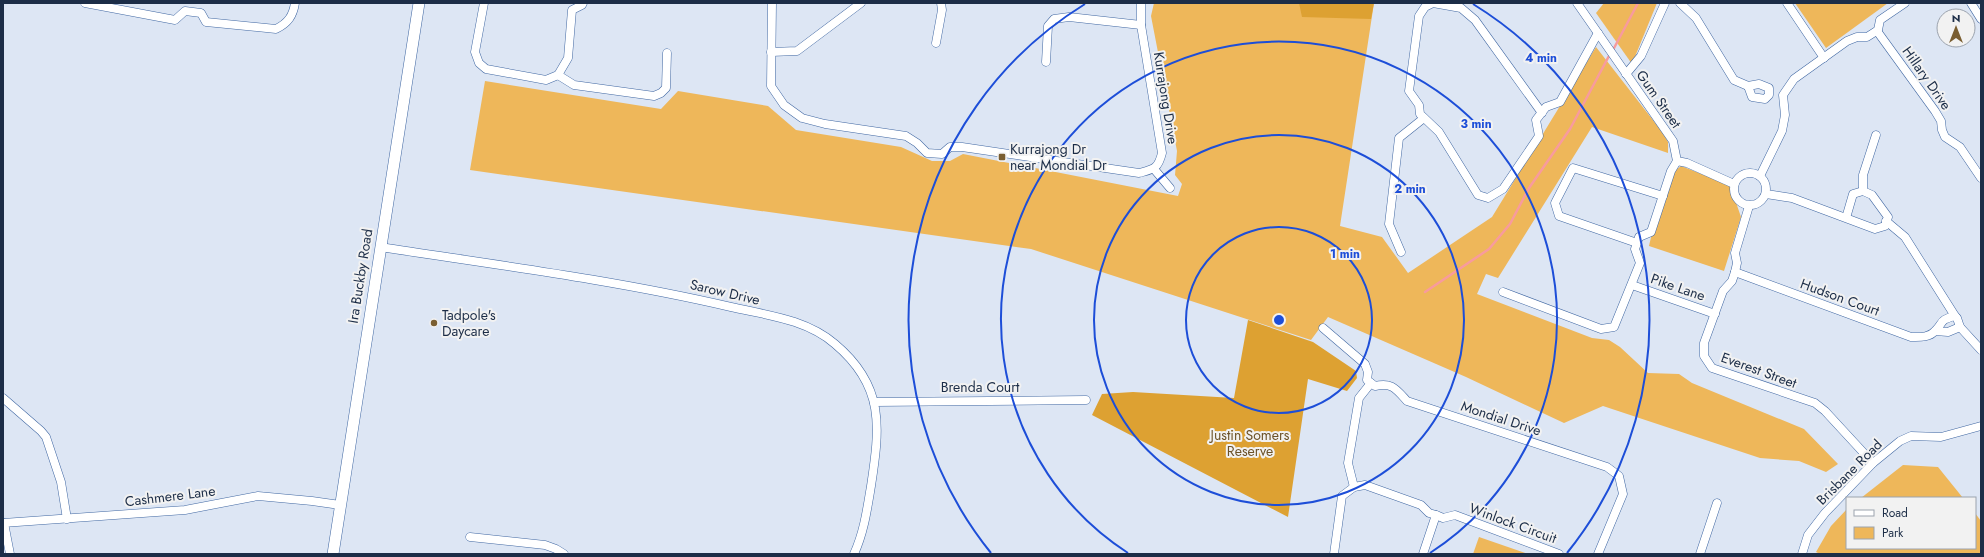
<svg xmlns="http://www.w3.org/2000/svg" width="1984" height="557" viewBox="0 0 1984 557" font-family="Jost,sans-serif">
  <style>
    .green { fill: #eeb75a }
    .forest { fill: #dda132 }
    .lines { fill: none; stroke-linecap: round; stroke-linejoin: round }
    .stream { stroke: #f89b9d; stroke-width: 2.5 }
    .street-casing { stroke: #4168a3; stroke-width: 9 }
    .secondary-casing { stroke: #4168a3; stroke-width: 12 }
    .street { stroke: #fff; stroke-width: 8 }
    .secondary { stroke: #fff; stroke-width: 11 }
    .ring { fill: none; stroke: #1d4ed8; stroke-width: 2 }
    .poi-dot { fill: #7a5e31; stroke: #f2f2f2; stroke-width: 1.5 }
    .labels { text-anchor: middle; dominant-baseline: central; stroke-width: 4; stroke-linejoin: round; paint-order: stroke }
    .street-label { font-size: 14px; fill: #1c2d47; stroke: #f2f2f2 }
    .poi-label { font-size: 14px; fill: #1c2d47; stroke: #f2f2f2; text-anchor: start }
    .park-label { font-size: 14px; fill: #6c5228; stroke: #f2f2f2 }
    .centre { fill: #1d4ed8; stroke: #f2f2f2; stroke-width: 2 }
    .ring-label { font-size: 12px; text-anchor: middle; font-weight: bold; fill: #1d4ed8; stroke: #f2f2f2; stroke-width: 4; stroke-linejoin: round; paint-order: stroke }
  </style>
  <rect width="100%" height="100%" fill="#dde6f4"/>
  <!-- green -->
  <g class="green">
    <path d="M 1154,3 L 1374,3 L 1340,226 L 1382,237 L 1408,273 L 1492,217 L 1596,47 L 1663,133 L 1668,142 L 1668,153 L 1592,127 L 1498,278 L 1486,274 L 1477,294 L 1592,338 L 1609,340 L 1620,347 L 1648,373 L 1679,374 L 1692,383 L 1804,429 L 1838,464 L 1826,472 L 1799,461 L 1760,458 L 1603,406 L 1564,423 L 1466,377 L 1328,317 L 1311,340 L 1031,249 L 470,170 L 485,81 L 661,109 L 678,91 L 768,106 L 796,130 L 901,147 L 932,161 L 950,161 L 963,154 L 1178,196 L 1182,184 L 1175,175 L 1177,151 L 1151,16 Z"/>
    <path d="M 1604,3 L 1657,3 L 1632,64 L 1596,13 Z"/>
    <path d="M 1795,3 L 1888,3 L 1826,48 Z"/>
    <path d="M 1681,166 L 1730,185 L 1741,217 L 1724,271 L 1649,246 C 1655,224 1662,178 1681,166 Z"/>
    <path d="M 1903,465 L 1938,467 L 1963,498 L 1861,498 Z"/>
    <path d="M 1847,509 L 1847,548 L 1975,548 L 1975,513 L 1981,521 L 1981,554 L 1820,554 L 1816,552 L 1831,526 Z"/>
    <path d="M 1479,537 L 1528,554 L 1473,554 Z"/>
  </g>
  <!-- forest -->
  <g class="forest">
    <path d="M 1299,3 L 1374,3 L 1371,19 L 1302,17 Z"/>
    <path d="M 1248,320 L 1313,342 L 1356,371 L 1357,378 L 1347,391 L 1308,379 L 1288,517 L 1092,415 L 1102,394 L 1133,392 L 1234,398 Z"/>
  </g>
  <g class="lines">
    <!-- stream -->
    <g class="stream">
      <path d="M 1613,50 L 1638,3"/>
      <path d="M 1425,292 L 1489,249 L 1510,224 L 1529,188 L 1570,129 L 1610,54"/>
    </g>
    <!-- street casing -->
    <g class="street-casing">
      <g id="street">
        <path d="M 85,3 L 175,20 L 185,11 L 201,13 L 206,22 L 276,29 C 288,23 293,16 295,3"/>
        <path d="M 484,3 L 475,52 L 479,63 L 486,69 L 546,80 L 558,75 L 568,58 L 572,10 L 582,5 L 583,3"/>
        <path d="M 772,3 L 771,86 L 784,105 L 802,118 L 825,124 L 906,136 L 917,143 L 927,153 L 942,154 L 950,147 L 962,147 L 1139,173 C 1154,169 1158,169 1162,153 L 1141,25 L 1141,3"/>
        <path d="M 1577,3 L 1673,141 L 1677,161 L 1687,163 L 1734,184"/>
        <path d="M 1680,3 L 1696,18 L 1734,80 L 1748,86"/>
        <path d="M 1787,3 L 1824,58"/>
        <path d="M 1971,3 L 1981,19"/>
        <path d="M 1877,31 L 1935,111 L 1941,121 L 1942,130 L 1945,137 L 1960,147 L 1981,178"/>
        <path d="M 936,43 L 942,10 L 941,3"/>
        <path d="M 771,52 L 797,51 L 861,3"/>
        <path d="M 1046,62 L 1048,26 L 1054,19 L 1069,17 L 1141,25"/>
        <path d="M 1626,74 L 1641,56 L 1665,3"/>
        <path d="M 558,75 L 574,85 L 654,96 L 661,93 L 666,88 L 667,53"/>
        <path d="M 1759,84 L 1769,88 L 1769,95 L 1765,99 L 1752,97 L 1748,86 Z"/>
        <path d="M 1542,113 L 1475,20 L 1461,8 L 1433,3 L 1425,7 L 1419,16 L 1409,91 L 1419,105 L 1420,114 L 1439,132 L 1478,195 L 1488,198 L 1503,189 L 1539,136 L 1536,120 L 1546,107 L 1560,102 L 1598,33"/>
        <path d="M 1154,169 L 1170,188"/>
        <circle cx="1750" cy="189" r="16"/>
        <path d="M 1760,176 L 1782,131 L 1785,115 L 1783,95 L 1794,79 L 1847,41 L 1857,37 L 1867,37 L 1878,30 L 1880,20 L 1905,3"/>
        <path d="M 1863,191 L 1863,175 L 1876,135"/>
        <path d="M 1766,194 L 1792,198 L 1875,229 L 1885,226 L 1888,217 L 1872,195 L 1863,191 L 1853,194 L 1846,218"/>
        <path d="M 1749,206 L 1735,253 L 1737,263 L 1735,272 L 1732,281 L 1723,291 L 1704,343 L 1704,356 L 1712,368 L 1815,403 L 1825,411 L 1873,463"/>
        <path d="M 1886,221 L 1905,237 L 1955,316"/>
        <path d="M 1637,243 L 1559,216 L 1555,203 L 1573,168 L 1663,196"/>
        <path d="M 380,247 C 497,265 615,280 731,307 C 766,315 806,319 835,344 C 885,386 880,427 871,486 C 867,510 864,532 854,554"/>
        <path d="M 1401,252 L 1389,224 L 1399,138 L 1424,118"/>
        <path d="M 1735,272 L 1911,337 C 1919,337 1929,338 1935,331 C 1944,322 1939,320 1955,316 L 1957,318 L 1960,327 L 1948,332 L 1935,331"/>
        <path d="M 1632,285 L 1715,314"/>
        <path d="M 1503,292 L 1601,329 L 1614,327 L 1640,263 L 1635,249 L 1639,237 L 1651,232 L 1671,171 L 1677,161"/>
        <path d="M 1960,327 L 1981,350"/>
        <path d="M 1323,328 L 1365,364 L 1368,372 L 1367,380 L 1375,386 C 1392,382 1396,389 1407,401 L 1607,467 L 1619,476 L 1623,494 L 1598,554"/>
        <path d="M 3,398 L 41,431 L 46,437 L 61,482 L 67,519"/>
        <path d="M 874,402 L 1086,400"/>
        <path d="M 1354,487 L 1348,463 L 1359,398 L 1371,383"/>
        <path d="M 3,523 L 185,510 L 258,496 L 312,501 L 340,505"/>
        <path d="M 4,523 L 10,554"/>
        <path d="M 470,537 L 545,545 L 556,549 L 564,554"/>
        <path d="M 1334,554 L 1342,496 L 1354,487 L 1365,485 L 1421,505 L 1429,513 L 1436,515"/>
        <path d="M 1423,554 L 1436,515 L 1443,518 L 1455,515 L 1559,554"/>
        <path d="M 1700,554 L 1717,503"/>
        <path d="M 1802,554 L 1808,535 L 1825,513 L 1873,463 L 1900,441 L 1911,436 L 1941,437 L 1981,426"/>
      </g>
    </g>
    <!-- secondary casing -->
    <g class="secondary-casing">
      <path id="secondary" d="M 333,554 L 419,3"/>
    </g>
    <!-- street -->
    <use href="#street" class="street"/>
    <!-- secondary -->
    <use href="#secondary" class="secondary"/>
  </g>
  <!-- distance rings -->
  <g class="ring">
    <circle cx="1279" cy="320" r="93"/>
    <circle cx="1279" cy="320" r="185"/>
    <path d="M1128 553A278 278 0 1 1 1430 553"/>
    <path d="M991 553A371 371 0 0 1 1085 4M1473 4A371 371 0 0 1 1567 553"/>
  </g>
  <!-- markers -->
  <g class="poi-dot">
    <rect x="998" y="153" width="8" height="8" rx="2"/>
    <circle cx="434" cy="323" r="4"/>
  </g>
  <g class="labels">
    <!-- street labels -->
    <g class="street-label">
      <text transform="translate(1927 78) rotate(55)">Hillary Drive</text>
      <text transform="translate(1166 98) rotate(81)">Kurrajong Drive</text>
      <text transform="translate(1659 99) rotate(55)">Gum Street</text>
      <text transform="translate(360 276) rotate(-81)">Ira Buckby Road</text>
      <text transform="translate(1678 287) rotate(19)">Pike Lane</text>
      <text transform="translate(725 292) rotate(13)">Sarow Drive</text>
      <text transform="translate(1840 297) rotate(20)">Hudson Court</text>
      <text transform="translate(1759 370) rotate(20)">Everest Street</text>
      <text x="980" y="387">Brenda Court</text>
      <text transform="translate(1501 418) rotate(18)">Mondial Drive</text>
      <text transform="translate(1849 472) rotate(-45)">Brisbane Road</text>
      <text transform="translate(170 496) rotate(-7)">Cashmere Lane</text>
      <text transform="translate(1513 523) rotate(20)">Winlock Circuit</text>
    </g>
    <!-- poi labels -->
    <g class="poi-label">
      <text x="1010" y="149">Kurrajong Dr<tspan x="1010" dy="16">near Mondial Dr</tspan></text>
      <text x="442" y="315">Tadpole's<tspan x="442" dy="16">Daycare</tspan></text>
    </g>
    <!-- park labels -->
    <g class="park-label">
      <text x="1250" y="435">Justin Somers<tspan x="1250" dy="16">Reserve</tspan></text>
    </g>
  </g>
  <circle cx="1279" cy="320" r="6" class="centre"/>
  <g class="ring-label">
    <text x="1541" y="62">4 min</text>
    <text x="1476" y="128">3 min</text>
    <text x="1410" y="193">2 min</text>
    <text x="1345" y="258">1 min</text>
  </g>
  <!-- border -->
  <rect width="1984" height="557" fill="none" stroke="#1c2d47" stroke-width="8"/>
  <!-- legend -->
  <rect x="1846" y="497" width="130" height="52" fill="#f2f2f2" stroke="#9ca3ae"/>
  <rect x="1854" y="510" width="20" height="6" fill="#ffffff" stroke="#9ca3ae"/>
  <text x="1882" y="517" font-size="12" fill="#1c2d47">Road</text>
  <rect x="1854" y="527" width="20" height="12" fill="#eeb75a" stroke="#9ca3ae"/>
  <text x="1882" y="537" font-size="12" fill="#1c2d47">Park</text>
  <!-- north arrow -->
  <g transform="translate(1956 28)"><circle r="19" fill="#f2f2f2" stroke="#9ca3ae"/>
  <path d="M0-3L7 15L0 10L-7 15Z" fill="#7a5e31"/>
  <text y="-6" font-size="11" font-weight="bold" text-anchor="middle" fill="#1c2d47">N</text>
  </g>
</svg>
